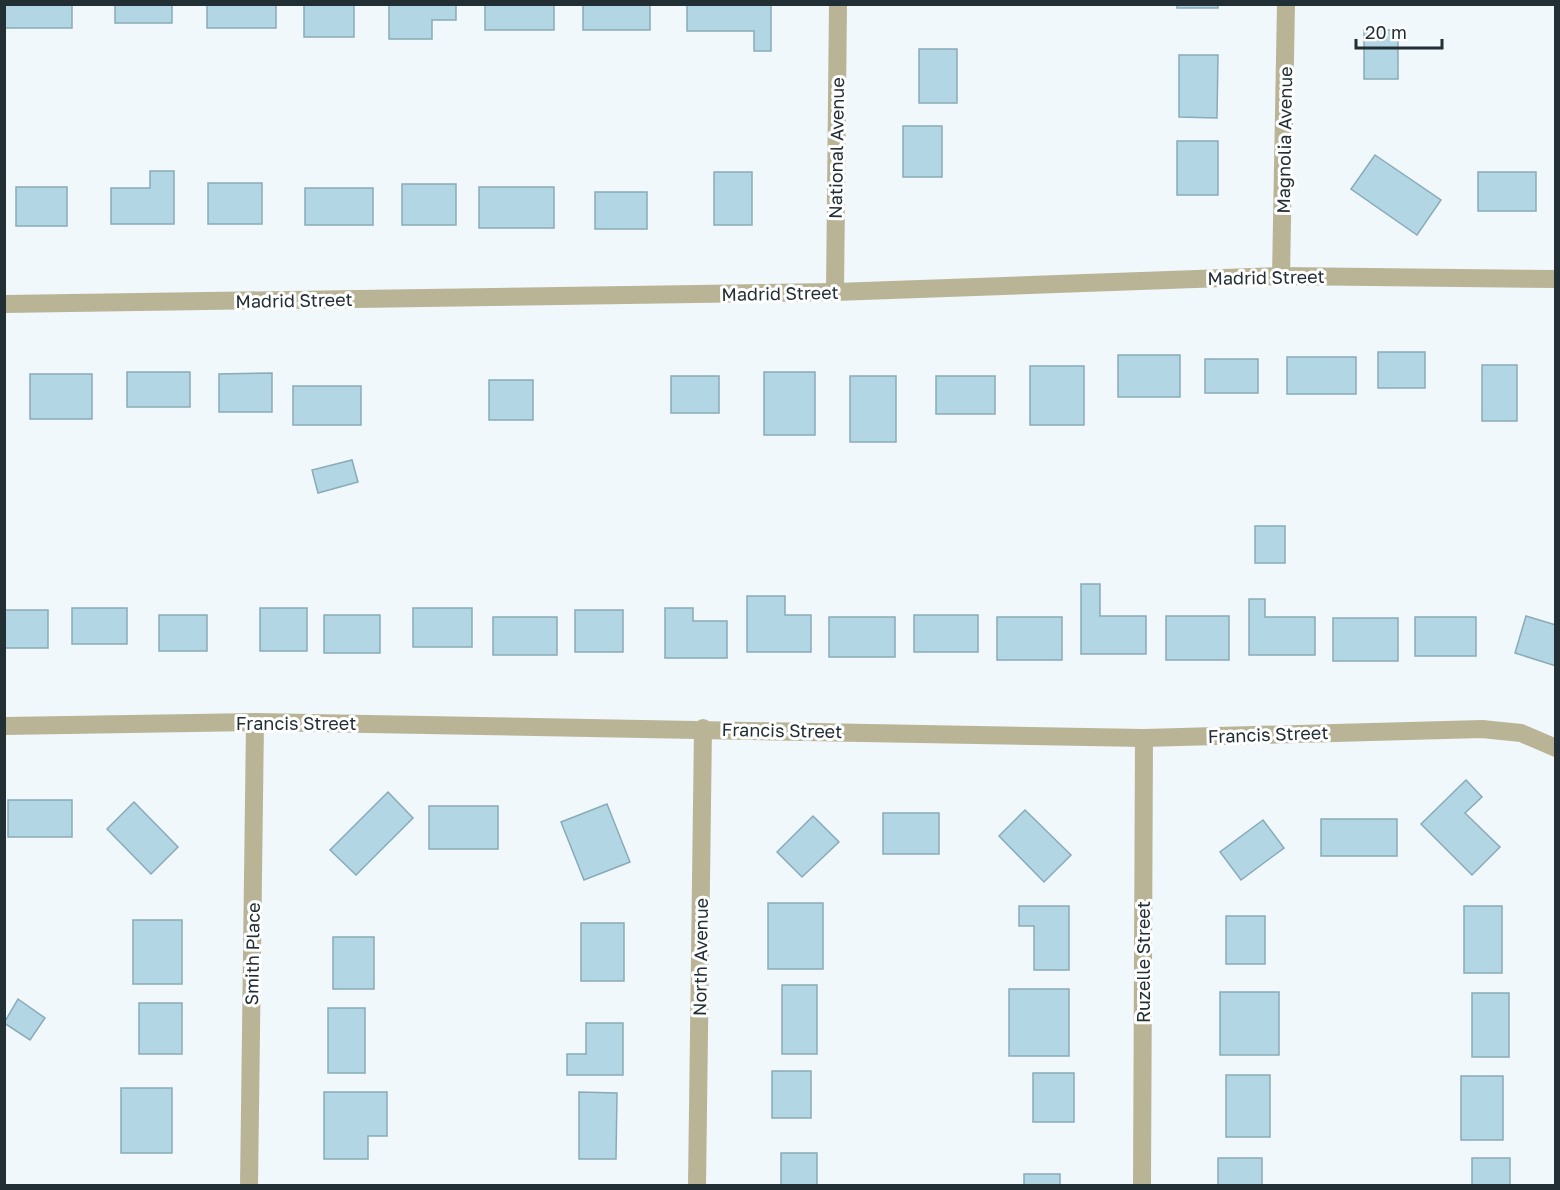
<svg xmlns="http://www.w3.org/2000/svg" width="1560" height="1190" viewBox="0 0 1560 1190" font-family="'Golos Text',sans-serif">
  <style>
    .building { fill: #b3d6e4; stroke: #89abb8; stroke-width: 1.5 }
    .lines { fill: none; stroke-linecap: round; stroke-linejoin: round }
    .minor { stroke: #bab497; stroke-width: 18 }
    .labels { text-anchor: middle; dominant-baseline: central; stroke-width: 6; stroke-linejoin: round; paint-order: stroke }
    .street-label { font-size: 18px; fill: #222f35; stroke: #fff }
  </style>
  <rect width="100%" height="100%" fill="#f1f8fb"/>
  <!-- building -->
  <g class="building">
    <rect x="5" y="4" width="67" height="24"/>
    <rect x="115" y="4" width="57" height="19"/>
    <rect x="207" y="4" width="69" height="24"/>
    <rect x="304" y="4" width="50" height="33"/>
    <path d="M 389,4 L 456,4 L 456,20 L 432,20 L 432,39 L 389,39 Z"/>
    <rect x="485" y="4" width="69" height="26"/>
    <rect x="583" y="4" width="67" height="26"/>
    <path d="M 687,4 L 771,4 L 771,51 L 754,51 L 754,31 L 687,31 Z"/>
    <rect x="1177" y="4" width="41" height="4"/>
    <rect x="1364" y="30" width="34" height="49"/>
    <rect x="919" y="49" width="38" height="54"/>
    <path d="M 1179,55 L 1218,55 L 1217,118 L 1179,117 Z"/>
    <rect x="903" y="126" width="39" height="51"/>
    <rect x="1177" y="141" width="41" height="54"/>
    <path d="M 1375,155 L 1441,200 L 1417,235 L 1351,189 Z"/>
    <path d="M 150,171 L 174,171 L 174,224 L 111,224 L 111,188 L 150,188 Z"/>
    <rect x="714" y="172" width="38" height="53"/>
    <rect x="1478" y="172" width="58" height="39"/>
    <rect x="208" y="183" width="54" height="41"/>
    <rect x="402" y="184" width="54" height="41"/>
    <rect x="16" y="187" width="51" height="39"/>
    <rect x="479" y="187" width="75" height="41"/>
    <rect x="305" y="188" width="68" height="37"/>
    <rect x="595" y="192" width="52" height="37"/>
    <rect x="1378" y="352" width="47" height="36"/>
    <rect x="1118" y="355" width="62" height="42"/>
    <rect x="1287" y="357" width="69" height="37"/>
    <rect x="1205" y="359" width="53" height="34"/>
    <rect x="1482" y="365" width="35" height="56"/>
    <rect x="1030" y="366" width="54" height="59"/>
    <rect x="127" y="372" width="63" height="35"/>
    <rect x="764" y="372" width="51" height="63"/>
    <path d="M 272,373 L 272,412 L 219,412 L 219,374 Z"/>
    <rect x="30" y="374" width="62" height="45"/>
    <rect x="671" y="376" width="48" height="37"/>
    <rect x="850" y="376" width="46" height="66"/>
    <rect x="936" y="376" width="59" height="38"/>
    <rect x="489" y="380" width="44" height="40"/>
    <rect x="293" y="386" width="68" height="39"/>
    <path d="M 352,460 L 358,482 L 318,493 L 312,470 Z"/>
    <rect x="1255" y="526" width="30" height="37"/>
    <path d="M 1081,584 L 1100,584 L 1100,616 L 1146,616 L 1146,654 L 1081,654 Z"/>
    <path d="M 747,596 L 785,596 L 785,615 L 811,615 L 811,652 L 747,652 Z"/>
    <path d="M 1249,599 L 1265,599 L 1265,617 L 1315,617 L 1315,655 L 1249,655 Z"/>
    <rect x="72" y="608" width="55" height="36"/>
    <rect x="260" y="608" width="47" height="43"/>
    <rect x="413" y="608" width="59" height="39"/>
    <path d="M 665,608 L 693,608 L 693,621 L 727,621 L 727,658 L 665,658 Z"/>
    <rect x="4" y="610" width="44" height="38"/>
    <rect x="575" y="610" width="48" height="42"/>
    <rect x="159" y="615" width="48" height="36"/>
    <rect x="324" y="615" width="56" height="38"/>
    <rect x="914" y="615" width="64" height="37"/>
    <rect x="1166" y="616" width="63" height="44"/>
    <path d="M 1526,616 L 1556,625 L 1556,666 L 1515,653 Z"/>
    <rect x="493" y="617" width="64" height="38"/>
    <rect x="829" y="617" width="66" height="40"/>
    <rect x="997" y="617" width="65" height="43"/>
    <rect x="1415" y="617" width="61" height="39"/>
    <rect x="1333" y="618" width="65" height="43"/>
    <path d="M 1466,780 L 1482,797 L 1465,813 L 1500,847 L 1472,875 L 1421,824 Z"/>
    <path d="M 388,792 L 413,818 L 356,875 L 330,850 Z"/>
    <rect x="8" y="800" width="64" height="37"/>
    <path d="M 134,802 L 178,847 L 151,874 L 107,829 Z"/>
    <path d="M 607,804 L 630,862 L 584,880 L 561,822 Z"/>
    <rect x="429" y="806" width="69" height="43"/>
    <path d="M 1025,810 L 1071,855 L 1044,882 L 999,836 Z"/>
    <rect x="883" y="813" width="56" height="41"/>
    <path d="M 813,816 L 839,842 L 802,877 L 777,852 Z"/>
    <rect x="1321" y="819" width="76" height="37"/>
    <path d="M 1263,820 L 1284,848 L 1241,880 L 1220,852 Z"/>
    <rect x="768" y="903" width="55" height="66"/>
    <path d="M 1019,906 L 1069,906 L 1069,970 L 1034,970 L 1034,926 L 1019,926 Z"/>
    <rect x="1464" y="906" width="38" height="67"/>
    <rect x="1226" y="916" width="39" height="48"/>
    <rect x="133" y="920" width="49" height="64"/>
    <rect x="581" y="923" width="43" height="58"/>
    <rect x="333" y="937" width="41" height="52"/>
    <rect x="782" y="985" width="35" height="69"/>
    <rect x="1009" y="989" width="60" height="67"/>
    <rect x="1220" y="992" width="59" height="63"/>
    <rect x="1472" y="993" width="37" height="64"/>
    <path d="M 18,999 L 45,1018 L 30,1040 L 4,1023 Z"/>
    <rect x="139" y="1003" width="43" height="51"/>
    <rect x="328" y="1008" width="37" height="65"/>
    <path d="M 586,1023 L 623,1023 L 623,1075 L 567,1075 L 567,1054 L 586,1054 Z"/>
    <rect x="772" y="1071" width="39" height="47"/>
    <rect x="1033" y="1073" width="41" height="49"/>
    <rect x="1226" y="1075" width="44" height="62"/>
    <rect x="1461" y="1076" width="42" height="64"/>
    <rect x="121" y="1088" width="51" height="65"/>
    <path d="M 324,1092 L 387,1092 L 387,1136 L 368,1136 L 368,1159 L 324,1159 Z"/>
    <path d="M 579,1092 L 617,1093 L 616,1159 L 579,1159 Z"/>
    <rect x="781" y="1153" width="36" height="33"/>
    <rect x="1218" y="1158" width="44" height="28"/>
    <rect x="1472" y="1158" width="38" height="28"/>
    <rect x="1024" y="1174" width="36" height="12"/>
  </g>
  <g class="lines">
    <!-- minor -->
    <g class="minor">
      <path d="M 1281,276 L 1286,4"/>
      <path d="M 835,292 L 838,4"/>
      <path d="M 4,304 L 835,292 L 1281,276 L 1556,279"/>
      <path d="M 4,726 L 255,722 L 1144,738 L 1482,729 L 1521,733 L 1556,748"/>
      <path d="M 249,1186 L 255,722"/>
      <path d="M 697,1186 L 703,728"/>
      <path d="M 1142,1186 L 1144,738"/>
    </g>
  </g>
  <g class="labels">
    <!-- street labels -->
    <g class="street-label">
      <text transform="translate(1284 140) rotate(-89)">Magnolia Avenue</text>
      <text transform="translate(836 148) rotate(-89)">National Avenue</text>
      <text transform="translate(1266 277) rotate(-1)">Madrid Street</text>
      <text transform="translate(780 293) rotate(-1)">Madrid Street</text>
      <text transform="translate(294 300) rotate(-1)">Madrid Street</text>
      <text x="296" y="723">Francis Street</text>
      <text transform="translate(782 730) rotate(1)">Francis Street</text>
      <text transform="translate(1268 734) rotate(-2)">Francis Street</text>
      <text transform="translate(252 954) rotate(-89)">Smith Place</text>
      <text transform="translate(700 957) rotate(-89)">North Avenue</text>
      <text transform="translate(1143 962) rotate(-90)">Ruzelle Street</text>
    </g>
  </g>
  <!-- border -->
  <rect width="1560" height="1190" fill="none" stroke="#222f35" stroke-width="12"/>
  <!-- scale -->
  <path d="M1356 39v9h86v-9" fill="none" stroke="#222f35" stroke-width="3"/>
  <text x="1365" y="39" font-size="18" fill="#222f35" stroke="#ffffff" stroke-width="4.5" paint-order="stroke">20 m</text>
</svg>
